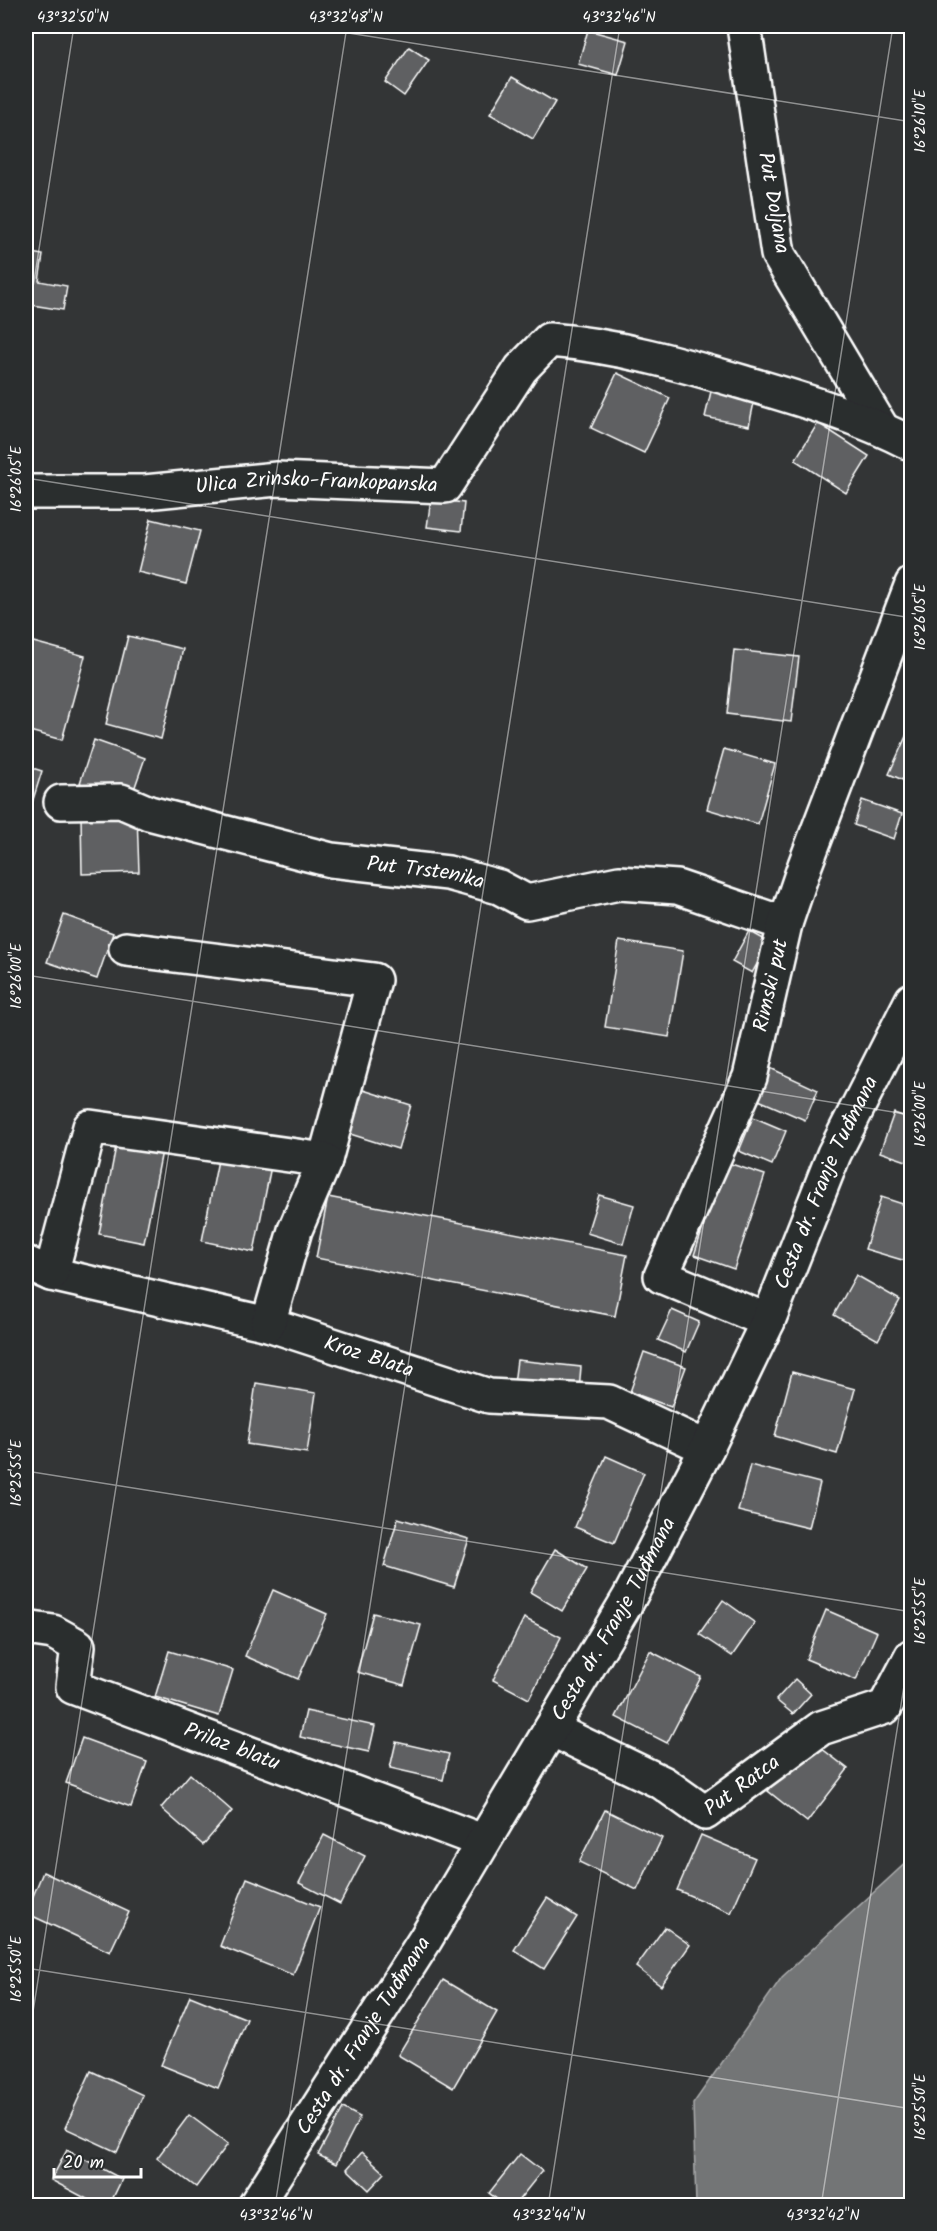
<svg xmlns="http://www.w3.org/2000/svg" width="937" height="2231" viewBox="0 0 937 2231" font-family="Kalam,sans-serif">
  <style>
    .water { fill: #737576; stroke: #abacad; stroke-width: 1.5 }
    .building { fill: #5f6162; stroke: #fff; stroke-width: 1.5 }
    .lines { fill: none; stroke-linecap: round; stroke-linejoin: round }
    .minor-casing { stroke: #fff; stroke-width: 38 }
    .major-casing { stroke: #fff; stroke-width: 38 }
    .minor { stroke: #2a2d2e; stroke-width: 33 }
    .major { stroke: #2a2d2e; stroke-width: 33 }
    .ticks { fill: none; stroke: #fff; stroke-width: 1.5; stroke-opacity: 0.45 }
    .labels { text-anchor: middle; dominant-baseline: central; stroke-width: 5; stroke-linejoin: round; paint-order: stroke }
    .street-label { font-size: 21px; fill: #fff; stroke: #2a2d2e }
    .neatline { fill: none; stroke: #fff; stroke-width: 2 }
    .ticks-label { font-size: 15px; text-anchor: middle; fill: #fff }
  </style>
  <rect width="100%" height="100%" fill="#333536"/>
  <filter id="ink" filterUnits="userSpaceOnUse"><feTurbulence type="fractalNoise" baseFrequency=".0167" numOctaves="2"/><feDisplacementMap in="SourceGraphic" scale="12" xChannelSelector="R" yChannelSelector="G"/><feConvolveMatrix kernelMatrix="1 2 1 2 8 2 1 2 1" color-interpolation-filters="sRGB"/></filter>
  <g filter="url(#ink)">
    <!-- water -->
    <path class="water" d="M 911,1858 L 911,2205 L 696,2205 L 693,2104 L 782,1977 Z"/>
    <!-- building -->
    <g class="building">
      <path d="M 588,30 L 628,41 L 618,75 L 578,64 Z"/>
      <path d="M 409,47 L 429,60 L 404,96 L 385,82 Z"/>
      <path d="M 512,77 L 555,102 L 533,139 L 490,114 Z"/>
      <path d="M 26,252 L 43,255 L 39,281 L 67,286 L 63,310 L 26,304 Z"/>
      <path d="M 617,373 L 670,398 L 644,453 L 591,428 Z"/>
      <path d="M 713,383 L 756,393 L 749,426 L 705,417 Z"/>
      <path d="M 818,423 L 869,456 L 846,493 L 795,460 Z"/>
      <path d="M 431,499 L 464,503 L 461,531 L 427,527 Z"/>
      <path d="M 151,519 L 200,531 L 186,584 L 138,572 Z"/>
      <path d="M 128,636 L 183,649 L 161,739 L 106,724 Z"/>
      <path d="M 26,640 L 85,656 L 62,740 L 26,730 Z"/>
      <path d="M 734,650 L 799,657 L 791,722 L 727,714 Z"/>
      <path d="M 912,723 L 912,784 L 889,774 Z"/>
      <path d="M 94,740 L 145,758 L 130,801 L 80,783 Z"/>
      <path d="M 724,749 L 775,764 L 758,824 L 707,809 Z"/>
      <path d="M 26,766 L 42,771 L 26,822 Z"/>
      <path d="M 862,800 L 902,814 L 894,839 L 854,825 Z"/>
      <path d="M 137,815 L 139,872 L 82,874 L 81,816 Z"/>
      <path d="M 64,915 L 113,933 L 97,979 L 47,962 Z"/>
      <path d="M 749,931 L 769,942 L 752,973 L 732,962 Z"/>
      <path d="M 619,941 L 683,951 L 669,1037 L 605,1027 Z"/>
      <path d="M 768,1067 L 818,1090 L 805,1120 L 754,1098 Z"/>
      <path d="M 360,1089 L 411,1105 L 398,1149 L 347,1133 Z"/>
      <path d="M 894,1113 L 912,1119 L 912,1163 L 880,1152 Z"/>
      <path d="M 753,1117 L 786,1131 L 772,1165 L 739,1151 Z"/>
      <path d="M 117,1141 L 162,1151 L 144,1243 L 99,1234 Z"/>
      <path d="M 219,1155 L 271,1166 L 254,1252 L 202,1241 Z"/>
      <path d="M 725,1162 L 765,1175 L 734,1269 L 694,1255 Z"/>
      <path d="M 599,1195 L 634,1205 L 623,1244 L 587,1233 Z"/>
      <path d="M 328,1197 L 627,1255 L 615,1316 L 316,1258 Z"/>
      <path d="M 881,1197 L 912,1207 L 912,1253 L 909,1262 L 865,1249 Z"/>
      <path d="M 856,1275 L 900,1300 L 878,1340 L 834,1315 Z"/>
      <path d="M 672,1310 L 699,1322 L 686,1352 L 658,1340 Z"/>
      <path d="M 644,1352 L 686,1367 L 671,1407 L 630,1392 Z"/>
      <path d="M 517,1360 L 581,1367 L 579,1391 L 514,1384 Z"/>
      <path d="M 792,1372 L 855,1389 L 837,1454 L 775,1436 Z"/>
      <path d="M 256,1383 L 316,1393 L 307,1453 L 247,1444 Z"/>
      <path d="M 606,1456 L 644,1473 L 614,1543 L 575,1527 Z"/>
      <path d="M 750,1465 L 820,1483 L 809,1528 L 738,1511 Z"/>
      <path d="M 398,1518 L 469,1539 L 454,1587 L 384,1566 Z"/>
      <path d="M 555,1549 L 587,1569 L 562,1611 L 530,1592 Z"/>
      <path d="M 273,1590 L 327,1614 L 298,1679 L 245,1656 Z"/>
      <path d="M 723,1600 L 755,1623 L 732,1656 L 699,1634 Z"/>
      <path d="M 826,1610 L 877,1632 L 856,1680 L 806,1659 Z"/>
      <path d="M 373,1613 L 421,1625 L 404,1685 L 357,1672 Z"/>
      <path d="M 524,1618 L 561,1637 L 529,1699 L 493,1680 Z"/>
      <path d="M 169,1651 L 233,1670 L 219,1716 L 155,1697 Z"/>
      <path d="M 650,1651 L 701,1677 L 667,1743 L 616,1717 Z"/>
      <path d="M 795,1679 L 811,1694 L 793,1714 L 776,1700 Z"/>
      <path d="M 306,1711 L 375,1726 L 369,1752 L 300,1737 Z"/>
      <path d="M 82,1738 L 147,1762 L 131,1807 L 66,1783 Z"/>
      <path d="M 808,1738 L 848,1769 L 807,1822 L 768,1791 Z"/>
      <path d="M 396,1742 L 449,1754 L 443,1780 L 390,1768 Z"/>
      <path d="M 190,1774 L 232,1811 L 203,1845 L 161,1808 Z"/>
      <path d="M 605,1810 L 662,1838 L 637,1890 L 579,1862 Z"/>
      <path d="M 324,1835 L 365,1856 L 340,1904 L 299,1883 Z"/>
      <path d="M 701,1835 L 755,1858 L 731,1913 L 677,1890 Z"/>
      <path d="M 43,1872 L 129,1912 L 110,1952 L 26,1913 Z"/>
      <path d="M 247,1878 L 320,1907 L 293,1975 L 220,1946 Z"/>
      <path d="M 547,1898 L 577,1917 L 544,1969 L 514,1950 Z"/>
      <path d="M 665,1927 L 690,1945 L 661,1986 L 636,1967 Z"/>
      <path d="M 443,1980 L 497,2012 L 453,2088 L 398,2055 Z"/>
      <path d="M 190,1996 L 247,2019 L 218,2088 L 161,2065 Z"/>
      <path d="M 91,2071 L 143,2095 L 117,2152 L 65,2128 Z"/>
      <path d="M 343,2108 L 360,2117 L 336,2164 L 318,2155 Z"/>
      <path d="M 189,2115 L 228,2144 L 196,2187 L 157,2158 Z"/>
      <path d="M 67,2150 L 122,2179 L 109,2206 L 100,2206 L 51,2180 Z"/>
      <path d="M 362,2152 L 385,2173 L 369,2190 L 347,2169 Z"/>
      <path d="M 520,2154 L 542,2171 L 514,2206 L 506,2206 L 489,2193 Z"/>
    </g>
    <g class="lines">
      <!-- minor casing -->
      <g class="minor-casing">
        <g id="minor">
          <path d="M 744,26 L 778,254 L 881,427"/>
          <path id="s1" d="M 26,492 L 145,492 L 277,479 L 445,486 L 521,369 L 549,340 C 617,345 684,365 749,384 C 804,400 860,417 912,444"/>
          <path id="s2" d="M 61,802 L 121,801 L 149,813 L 331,860 L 448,873 L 499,887 L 527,902 L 619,883 L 677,887 L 785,924"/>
          <path d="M 126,949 L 374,980 L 325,1160"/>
          <path id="s3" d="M 26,1263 L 51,1274 L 268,1324 L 489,1396 L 609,1402 L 707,1448"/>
          <path d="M 51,1274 L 90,1127 L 325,1160 L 295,1230 L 268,1324"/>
          <path id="s4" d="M 768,1321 L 661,1276 L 750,1077 L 785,924 L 805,865 L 912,584"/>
          <path id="s5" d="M 26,1628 L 53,1632 L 78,1646 L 73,1687 L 482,1841"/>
          <path id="s6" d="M 551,1729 L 663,1783 L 705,1813 L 821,1728 L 885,1707 L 912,1656"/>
        </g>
      </g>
      <!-- major casing -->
      <g class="major-casing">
        <g id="major">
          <path id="s7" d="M 255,2206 L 425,1940 L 629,1598 L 707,1448 L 768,1321 L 834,1154 L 912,1000"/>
        </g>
      </g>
      <!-- minor -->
      <use href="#minor" class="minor"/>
      <!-- major -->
      <use href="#major" class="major"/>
    </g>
  </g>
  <!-- ticks -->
  <path class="ticks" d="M 304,26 L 912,122M 26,332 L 74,26M 26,478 L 912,618M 26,975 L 912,1115M 26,1471 L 912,1612M 26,1968 L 912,2109M 26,2056 L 347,26M 275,2206 L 620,26M 548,2206 L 893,26M 821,2206 L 912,1636"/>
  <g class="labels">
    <!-- street labels -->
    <g class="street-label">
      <text transform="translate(773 203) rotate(80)">Put Doljana</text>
      <text stroke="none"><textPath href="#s1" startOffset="291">Ulica Zrinsko-Frankopanska</textPath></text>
      <text stroke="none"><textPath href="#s2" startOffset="374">Put Trstenika</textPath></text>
      <text stroke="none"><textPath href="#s4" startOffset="428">Rimski put</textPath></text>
      <text stroke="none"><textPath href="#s7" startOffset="1174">Cesta dr. Franje Tuđmana</textPath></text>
      <text stroke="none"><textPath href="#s3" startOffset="356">Kroz Blata</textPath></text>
      <text stroke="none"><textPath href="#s7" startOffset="688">Cesta dr. Franje Tuđmana</textPath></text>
      <text stroke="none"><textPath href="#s5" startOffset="267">Prilaz blatu</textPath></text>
      <text stroke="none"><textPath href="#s6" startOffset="222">Put Ratca</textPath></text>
      <text stroke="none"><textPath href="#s7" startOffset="202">Cesta dr. Franje Tuđmana</textPath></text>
    </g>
  </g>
  <!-- margin -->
  <rect width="937" height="2231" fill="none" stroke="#2a2d2e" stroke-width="66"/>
  <!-- scale -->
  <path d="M54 2168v9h87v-9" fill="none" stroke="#ffffff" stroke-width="3"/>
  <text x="63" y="2168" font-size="18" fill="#ffffff" stroke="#2a2d2e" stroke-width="4.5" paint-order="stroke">20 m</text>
  <rect x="33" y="33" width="871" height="2165" class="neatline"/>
  <g class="ticks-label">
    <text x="73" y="22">43°32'50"N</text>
    <text x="346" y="22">43°32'48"N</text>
    <text x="619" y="22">43°32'46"N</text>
    <text transform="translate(920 121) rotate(-90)" y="5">16°26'10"E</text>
    <text transform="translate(16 479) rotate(-90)" y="5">16°26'05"E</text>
    <text transform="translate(920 617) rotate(-90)" y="5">16°26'05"E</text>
    <text transform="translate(16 976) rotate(-90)" y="5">16°26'00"E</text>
    <text transform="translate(920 1114) rotate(-90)" y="5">16°26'00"E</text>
    <text transform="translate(16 1473) rotate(-90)" y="5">16°25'55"E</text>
    <text transform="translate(920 1611) rotate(-90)" y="5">16°25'55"E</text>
    <text transform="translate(16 1969) rotate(-90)" y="5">16°25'50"E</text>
    <text transform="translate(920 2107) rotate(-90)" y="5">16°25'50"E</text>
    <text x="276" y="2220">43°32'46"N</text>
    <text x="549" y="2220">43°32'44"N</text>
    <text x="823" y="2220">43°32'42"N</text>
  </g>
</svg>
